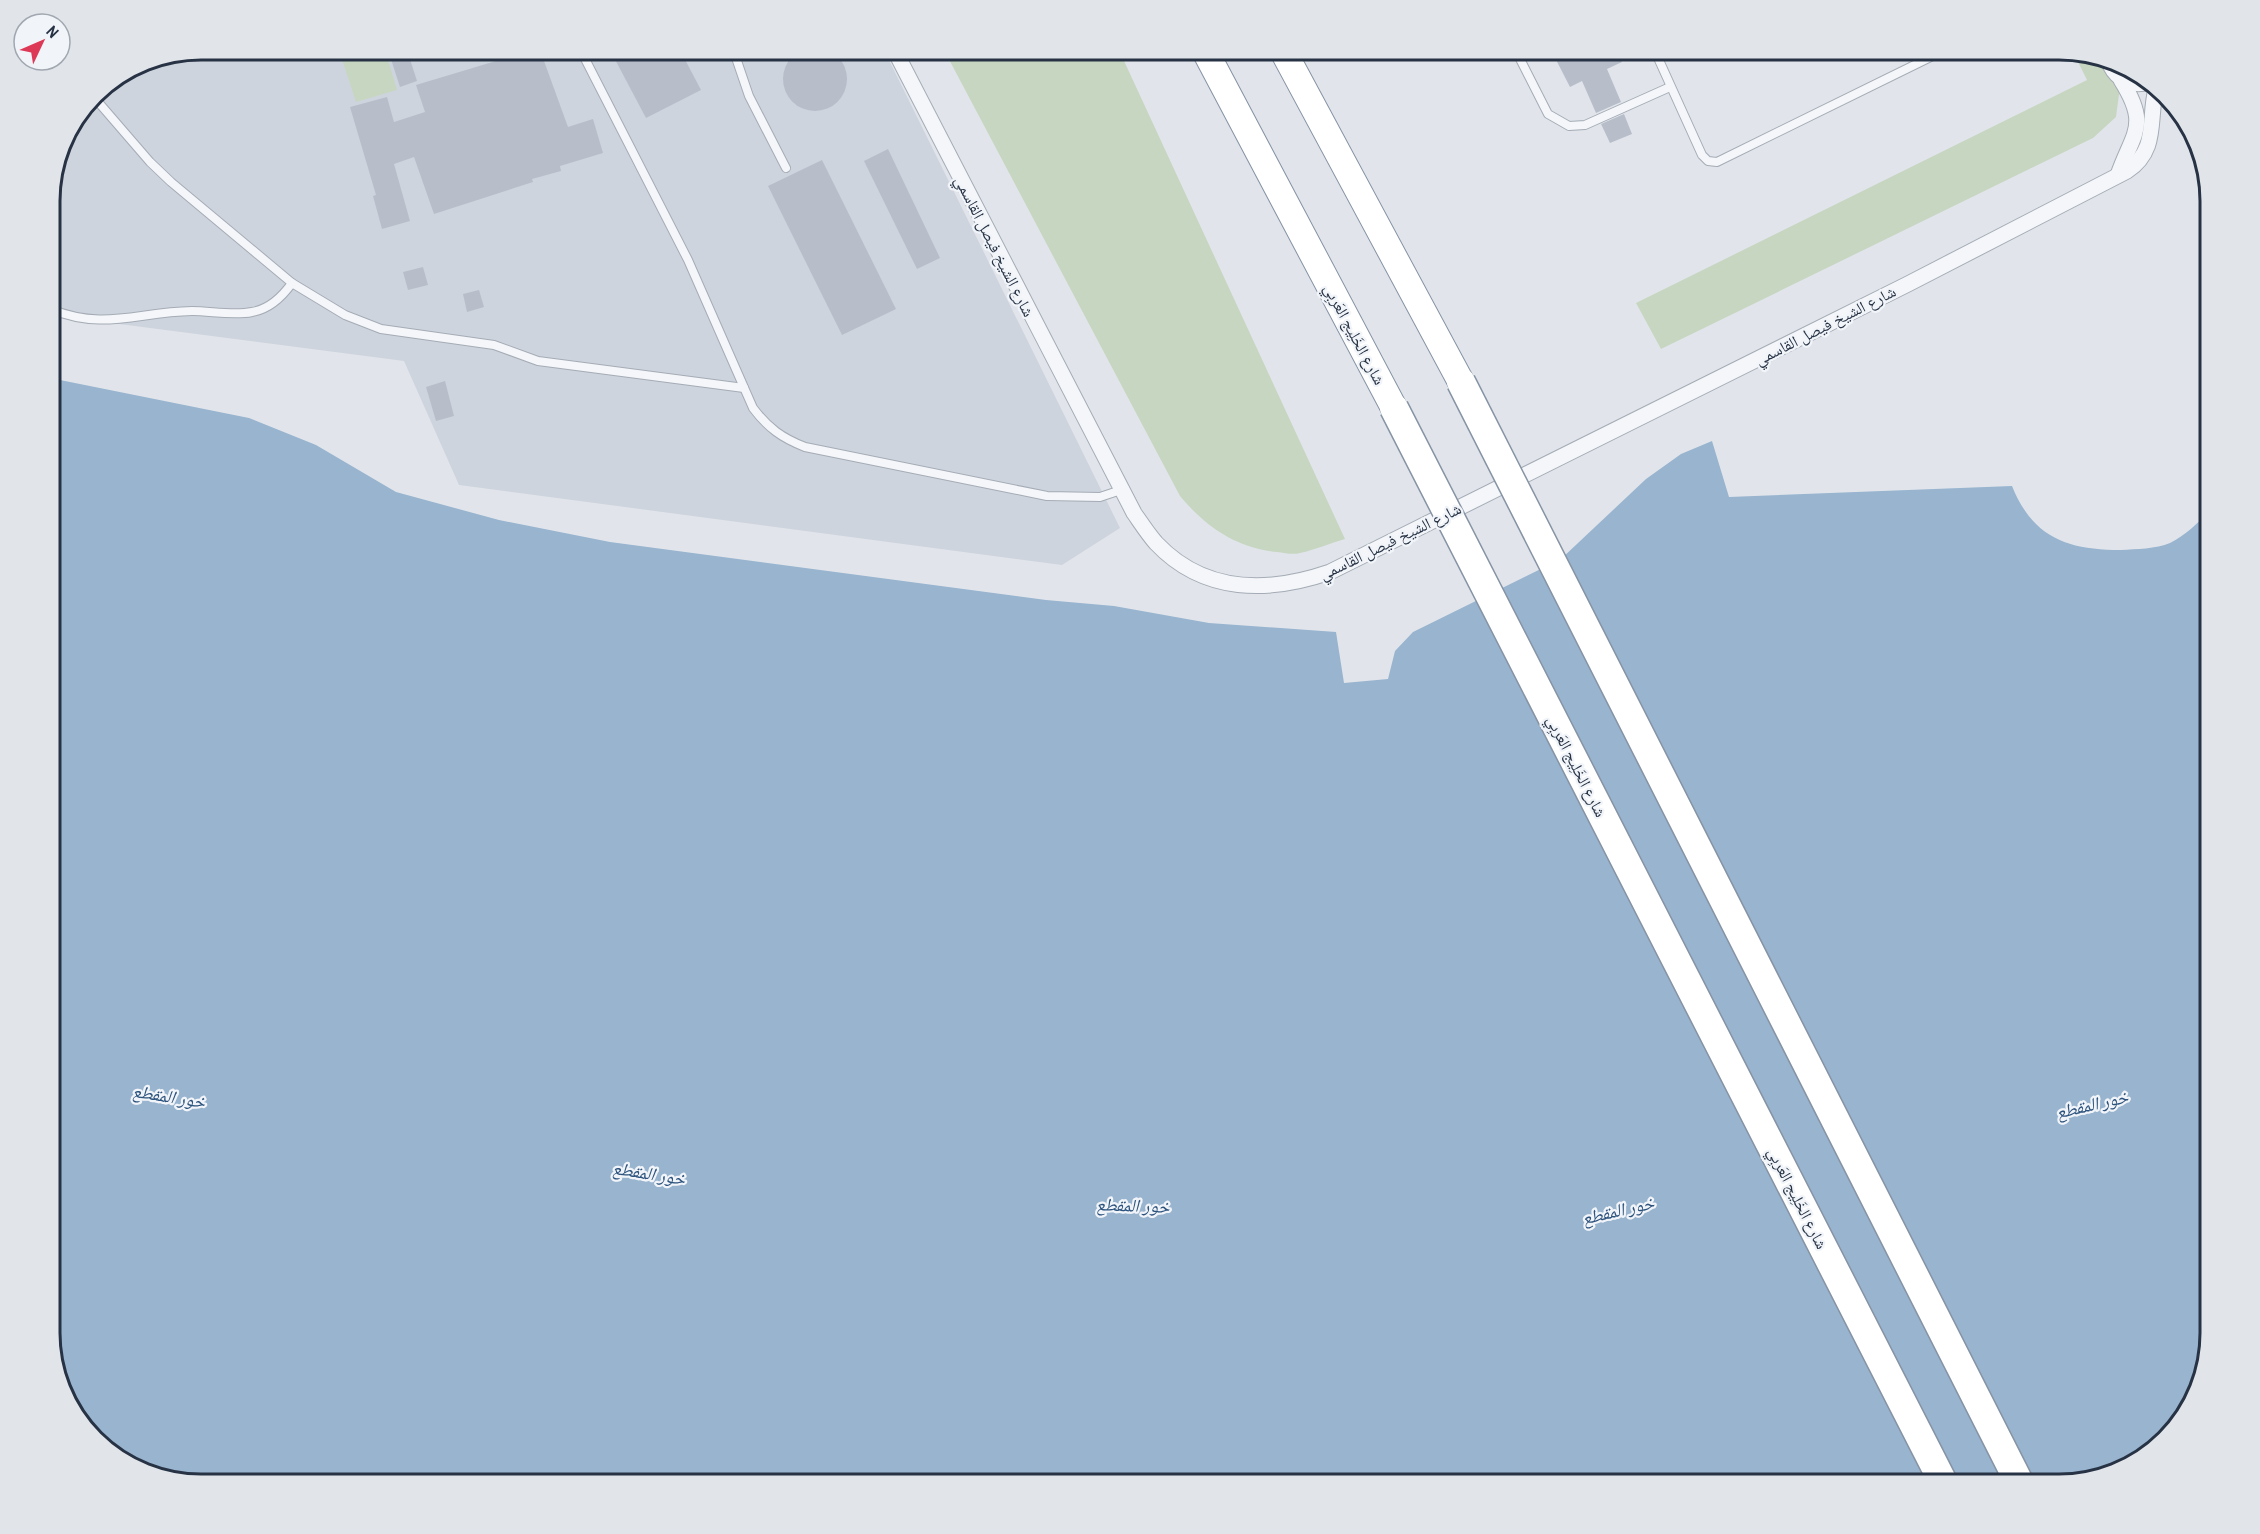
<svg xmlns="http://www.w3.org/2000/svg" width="2260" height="1534" viewBox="0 0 2260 1534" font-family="'Archivo Narrow','Noto Naskh Arabic',sans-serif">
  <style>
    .built { fill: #ced4dd }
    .green { fill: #c7d6c1 }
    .water { fill: #98b4cf }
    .building { fill: #b7beca }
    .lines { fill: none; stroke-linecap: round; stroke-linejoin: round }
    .service-casing { stroke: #a5acb6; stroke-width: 10 }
    .minor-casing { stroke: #a5acb6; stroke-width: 17 }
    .trunk-casing { stroke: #8693a4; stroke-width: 28 }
    .service { stroke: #f4f6f9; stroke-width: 8 }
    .minor { stroke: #f4f6f9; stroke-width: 15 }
    .trunk { stroke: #fff; stroke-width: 26 }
    .motorway-bridge-casing { stroke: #8693a4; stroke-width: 31; stroke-linecap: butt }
    .motorway-bridge { stroke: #fff; stroke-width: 28 }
    .labels { text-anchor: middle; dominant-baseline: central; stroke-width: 4.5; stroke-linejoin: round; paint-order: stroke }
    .street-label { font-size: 16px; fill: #273345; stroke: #f1f4f8 }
    .water-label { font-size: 18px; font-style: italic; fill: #2c537e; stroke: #f1f4f8 }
    .rim { fill: none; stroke: #273345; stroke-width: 3 }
  </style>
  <rect width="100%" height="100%" fill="#e1e5eb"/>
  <!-- built -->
  <path class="built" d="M 201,49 L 884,50 L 1120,528 L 1062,565 L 459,485 L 404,361 L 50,315 L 50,192 L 61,143 L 94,94 L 144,61 Z"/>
  <!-- green -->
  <g class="green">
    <path d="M 339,50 L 385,50 L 397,90 L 356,102 Z"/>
    <path d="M 944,50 L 1119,50 L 1345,539 C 1330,543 1315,550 1300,553 C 1293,555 1285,553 1277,552 C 1236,548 1206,527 1180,496 Z"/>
    <path d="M 2074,54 L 2109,65 L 2120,87 L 2116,117 L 2093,138 L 1661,349 L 1636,303 L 2087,80 Z"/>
  </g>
  <!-- water -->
  <path class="water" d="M 50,378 L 249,418 L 316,445 L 396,492 L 499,520 L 610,542 L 1046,600 L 1114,606 L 1209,623 L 1336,632 L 1344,683 L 1388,679 L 1395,651 L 1413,632 L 1561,559 L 1646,479 L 1681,454 L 1712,441 L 1729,497 L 2012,486 C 2033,538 2068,550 2121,550 C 2136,549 2156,549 2170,543 C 2185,536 2198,522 2210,512 L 2210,1333 L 2185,1417 L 2126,1469 L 2059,1484 L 201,1484 L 117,1459 L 70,1408 L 50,1342 Z"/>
  <!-- building -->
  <g class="building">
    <circle cx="815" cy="79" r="32"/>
    <path d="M 388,50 L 407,50 L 417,81 L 400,87 Z"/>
    <path d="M 532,50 L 540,50 L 568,127 L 593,119 L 603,153 L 560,166 L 561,171 L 532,179 L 533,182 L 434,214 L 414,157 L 394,164 L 410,221 L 382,229 L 373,196 L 376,195 L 350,107 L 387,97 L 394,122 L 425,112 L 416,85 Z"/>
    <path d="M 610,50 L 680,50 L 701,90 L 646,118 Z"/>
    <path d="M 1551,50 L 1615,50 L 1622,62 L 1607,69 L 1621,102 L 1596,113 L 1582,81 L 1570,87 Z"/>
    <path d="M 1624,114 L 1632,134 L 1610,143 L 1601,124 Z"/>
    <path d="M 888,149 L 940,258 L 917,269 L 864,161 Z"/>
    <path d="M 822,160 L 896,309 L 842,335 L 768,186 Z"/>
    <path d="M 423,267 L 428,285 L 408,290 L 403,272 Z"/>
    <path d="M 479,290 L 484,307 L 467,312 L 463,294 Z"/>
    <path d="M 445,381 L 454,416 L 436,421 L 426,387 Z"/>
  </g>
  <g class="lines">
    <!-- service casing -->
    <g class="service-casing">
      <g id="service">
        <path d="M 580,49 L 688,260 L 753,408 C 768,428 782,438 805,447 L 1047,496 L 1100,497 L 1121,490"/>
        <path d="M 733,49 L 749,96 L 786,168"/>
        <path d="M 1515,49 L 1548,114 L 1569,126 L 1585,125 L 1670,87"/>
        <path d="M 1654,49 L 1702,155 L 1708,161 L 1717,162 L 1947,49"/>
        <path d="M 93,96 L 150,162 L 171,182 L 292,283 L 345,315 L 381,329 L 494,345 L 538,361 L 744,388"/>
        <path d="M 50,309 C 105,331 136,312 192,311 C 211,311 233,316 252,312 C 270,309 282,297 292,283"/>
      </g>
    </g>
    <!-- minor casing -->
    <g class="minor-casing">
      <g id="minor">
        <path d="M 894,49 L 1134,513 C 1141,523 1148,534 1156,543 C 1204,594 1269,593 1330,572 L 1908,284 L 2127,171 C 2159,150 2148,119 2156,89"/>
        <path d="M 2110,65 C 2118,81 2132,87 2150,82"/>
        <path d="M 2118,175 C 2133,132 2150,126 2121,80"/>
      </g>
    </g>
    <!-- trunk casing -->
    <g class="trunk-casing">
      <g id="trunk">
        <path d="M 1204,49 L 1394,408"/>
        <path d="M 1282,49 L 1461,382"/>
      </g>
    </g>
    <!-- service -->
    <use href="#service" class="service"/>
    <!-- minor -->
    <use href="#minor" class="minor"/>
    <!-- trunk -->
    <use href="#trunk" class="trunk"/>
    <!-- motorway-bridge casing -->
    <g class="motorway-bridge-casing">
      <g id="motorway-bridge">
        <path d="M 1461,382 L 2020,1484"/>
        <path d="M 1394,408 L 1944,1484"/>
      </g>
    </g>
    <!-- motorway-bridge -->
    <use href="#motorway-bridge" class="motorway-bridge"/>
  </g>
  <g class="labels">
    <!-- street labels -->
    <g class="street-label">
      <text transform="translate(995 246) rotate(63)">شارع الشيخ فيصل القاسمي</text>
      <text transform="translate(1825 325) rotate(-27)">شارع الشيخ فيصل القاسمي</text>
      <text transform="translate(1355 334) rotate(62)">شارع الخَلِيج العَربِي</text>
      <text transform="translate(1390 541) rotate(-26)">شارع الشيخ فيصل القاسمي</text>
      <text transform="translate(1577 766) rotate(63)">شارع الخَلِيج العَربِي</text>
      <text transform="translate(1798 1198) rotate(63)">شارع الخَلِيج العَربِي</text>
    </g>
    <!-- water labels -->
    <g class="water-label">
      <text transform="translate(169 1096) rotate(9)">خور المقطع</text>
      <text transform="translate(2092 1104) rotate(-13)">خور المقطع</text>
      <text transform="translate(649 1173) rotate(9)">خور المقطع</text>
      <text transform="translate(1133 1205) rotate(2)">خور المقطع</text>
      <text transform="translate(1618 1210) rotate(-13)">خور المقطع</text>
    </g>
  </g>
  <!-- crop -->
  <path d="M0 0H2260V1534H0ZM201 60H2059A141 141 0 0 1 2200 201V1333A141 141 0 0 1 2059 1474H201A141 141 0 0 1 60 1333V201A141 141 0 0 1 201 60Z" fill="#e1e5ea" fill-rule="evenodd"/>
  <path class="rim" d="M201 60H2059A141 141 0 0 1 2200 201V1333A141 141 0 0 1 2059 1474H201A141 141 0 0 1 60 1333V201A141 141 0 0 1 201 60Z"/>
  <!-- north arrow -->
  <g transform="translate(42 42) rotate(46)"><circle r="28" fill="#f1f4f8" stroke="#a0a7b0" stroke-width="1.5"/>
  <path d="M0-4.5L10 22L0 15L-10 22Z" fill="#dd3956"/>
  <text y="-9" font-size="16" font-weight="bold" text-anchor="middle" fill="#273345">N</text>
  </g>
</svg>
